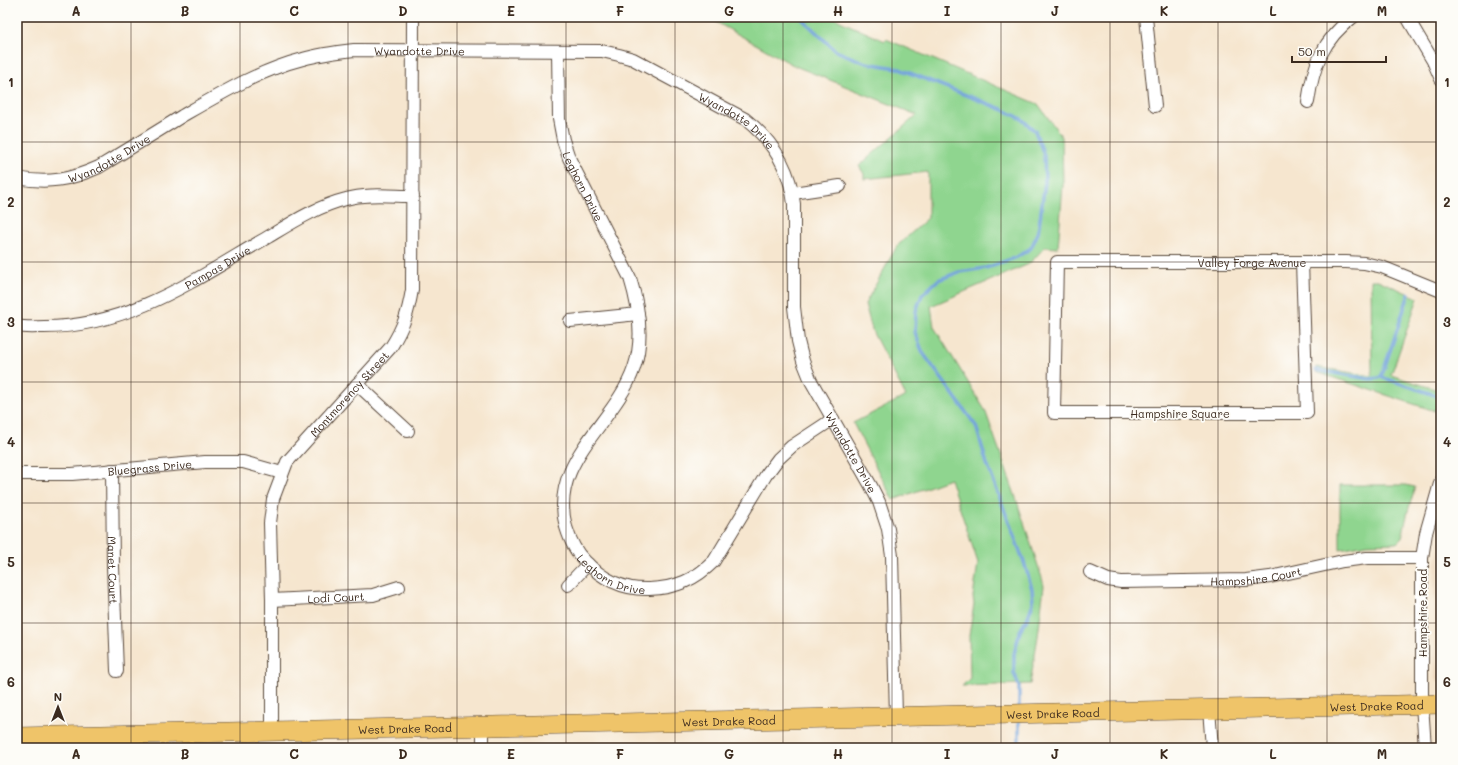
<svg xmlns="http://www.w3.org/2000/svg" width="1458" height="765" viewBox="0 0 1458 765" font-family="Mali,sans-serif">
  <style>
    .built { fill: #edd7bb }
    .green { fill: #8fd58f; stroke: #658056 }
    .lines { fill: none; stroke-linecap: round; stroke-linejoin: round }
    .stream { stroke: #6fa1da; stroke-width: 3.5 }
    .street-casing { stroke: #574639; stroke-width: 14 }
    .primary-casing { stroke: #574639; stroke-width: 20 }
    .street { stroke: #fff; stroke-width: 12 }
    .primary { stroke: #efc469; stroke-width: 19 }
    .grid { fill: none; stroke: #3b2a1e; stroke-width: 1; stroke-opacity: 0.55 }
    .labels { text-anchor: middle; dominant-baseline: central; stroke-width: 3.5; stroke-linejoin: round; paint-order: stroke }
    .street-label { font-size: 11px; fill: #3b2a1e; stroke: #fdfcf7 }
    .neatline { fill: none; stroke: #3b2a1e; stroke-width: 1.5 }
    .grid-label { font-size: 13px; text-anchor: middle; font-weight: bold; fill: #3b2a1e }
  </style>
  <rect width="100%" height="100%" fill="#fdfcf7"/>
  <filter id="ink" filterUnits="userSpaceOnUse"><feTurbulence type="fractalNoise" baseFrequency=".025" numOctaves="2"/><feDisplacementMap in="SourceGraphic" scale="8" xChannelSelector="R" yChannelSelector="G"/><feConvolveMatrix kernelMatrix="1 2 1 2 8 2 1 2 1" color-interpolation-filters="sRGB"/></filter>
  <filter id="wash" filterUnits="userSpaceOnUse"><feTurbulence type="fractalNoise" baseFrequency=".012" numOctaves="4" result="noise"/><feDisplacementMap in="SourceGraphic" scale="16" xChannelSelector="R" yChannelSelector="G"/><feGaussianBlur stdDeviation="0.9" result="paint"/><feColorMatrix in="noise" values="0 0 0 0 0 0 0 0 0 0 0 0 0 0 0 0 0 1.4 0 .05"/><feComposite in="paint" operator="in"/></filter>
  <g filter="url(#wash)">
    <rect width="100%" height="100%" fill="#f6e6cf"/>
    <!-- built -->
    <path class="built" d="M 1441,527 L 1441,683 L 1437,680 L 1435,673 L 1434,580 Z"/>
    <!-- green -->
    <g class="green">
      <path d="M 707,17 L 834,17 L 840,21 L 885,41 L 886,39 L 1038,104 L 1062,137 L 1063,185 L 1058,248 L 1045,247 L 1029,264 L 931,306 L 934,327 L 985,410 L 1014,492 L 1042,578 L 1044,586 L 1038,636 L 1030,684 L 962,686 L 970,678 L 969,636 L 974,604 L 973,597 L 978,563 L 950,479 L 893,500 L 853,423 L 906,396 L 873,333 L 865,304 L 897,246 L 928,218 L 928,172 L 864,179 L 864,174 L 859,166 L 917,115 L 795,66 Z"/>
      <path d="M 1371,280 L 1378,280 L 1418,298 L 1391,375 L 1441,391 L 1441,413 L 1316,372 L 1316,367 L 1372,376 Z"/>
      <path d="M 1340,485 L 1405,485 L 1415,487 L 1408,511 L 1402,538 L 1397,543 L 1367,544 L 1340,549 Z"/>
    </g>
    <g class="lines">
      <!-- stream -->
      <g class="stream">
        <path d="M 800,17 L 836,51 L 866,63 L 897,68 L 1004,110 L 1022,119 L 1035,131 L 1044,155 L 1045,182 L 1038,233 L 1031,248 L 1017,257 L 986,268 L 959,272 L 938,280 L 922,295 L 916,311 L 915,333 L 923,353 L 976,426 L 987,464 L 1024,562 L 1032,589 L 1033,603 L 1027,619 L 1020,631 L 1014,654 L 1014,673 L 1019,686 L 1019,708"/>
        <path d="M 1316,370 L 1370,379 L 1379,378 L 1382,375 L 1409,294"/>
        <path d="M 1382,375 L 1384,378 L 1441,397"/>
        <path d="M 1019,720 L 1019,748"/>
      </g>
    </g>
  </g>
  <g filter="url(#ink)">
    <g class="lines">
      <!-- street casing -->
      <g class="street-casing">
        <g id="street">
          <path d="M 1146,17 L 1155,106"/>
          <path d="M 1407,17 L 1433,61 L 1441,79"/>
          <path id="s1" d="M 558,51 L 559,119 L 563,140 L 569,158 L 630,278 C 639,307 644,340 634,368 C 615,424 548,461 566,527 C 570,540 575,552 585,561 C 602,579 624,590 649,589 C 676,588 695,580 714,561 L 766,475 L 778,459 L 792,446 L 833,419"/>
          <path d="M 1308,102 C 1313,66 1323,39 1353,17"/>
          <path id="s2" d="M 17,178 C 48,184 70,180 99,167 C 127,150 155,133 182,116 C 220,94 260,70 303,59 C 320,54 337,52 354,50 L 602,51 L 619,55 L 633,59 L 745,119 C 773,141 790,168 794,204 L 794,307 L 798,341 L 803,361 L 811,381 L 871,486 L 879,502 L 888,529 L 892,556 L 896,716"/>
          <path d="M 793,193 L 840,186"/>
          <path id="s3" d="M 1302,262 L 1307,413 L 1054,413 L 1057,262 L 1346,262 L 1364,263 L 1382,267 L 1441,291"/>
          <path d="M 570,321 L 638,314"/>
          <path id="s4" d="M 17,326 C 26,328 35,327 44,327 C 130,327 197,278 268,237 C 293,222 318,206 346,199 C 367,193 392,196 413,196"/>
          <path d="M 357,384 L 408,431"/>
          <path id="s5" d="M 112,470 L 113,566 L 117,671"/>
          <path id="s6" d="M 17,474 L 72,474 L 205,462 L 243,462 L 282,473"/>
          <path id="s7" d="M 1090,572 L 1108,580 L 1121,582 L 1246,580 L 1270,577 L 1343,561 L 1367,558 L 1422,558"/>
          <path d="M 568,585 L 588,564"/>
          <path id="s8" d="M 272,600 L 373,595 L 399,587"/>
          <path d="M 1209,709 L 1212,748"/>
          <path id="s9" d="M 272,731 L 272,600 L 270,523 L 273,499 L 287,462 L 391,347 C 404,326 408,313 412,290 L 413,17"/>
          <path d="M 483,748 L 483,726"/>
          <path d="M 1425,748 L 1422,704 L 1422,558 L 1426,533 L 1441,480"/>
        </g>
      </g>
      <!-- primary casing -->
      <g class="primary-casing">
        <g id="primary">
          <path id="s10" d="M 17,737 L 1441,704"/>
        </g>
      </g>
      <!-- street -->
      <use href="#street" class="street"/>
      <!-- primary -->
      <use href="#primary" class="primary"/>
    </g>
  </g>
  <!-- grid -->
  <path class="grid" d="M 131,17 L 131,748M 240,17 L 240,748M 348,17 L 348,748M 457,17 L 457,748M 566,17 L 566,748M 675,17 L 675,748M 783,17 L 783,748M 892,17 L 892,748M 1001,17 L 1001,748M 1110,17 L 1110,748M 1218,17 L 1218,748M 1327,17 L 1327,748M 17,142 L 1441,142M 17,262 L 1441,262M 17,382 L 1441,382M 17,503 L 1441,503M 17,623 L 1441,623"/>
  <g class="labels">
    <!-- street labels -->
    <g class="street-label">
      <text stroke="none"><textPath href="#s2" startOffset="433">Wyandotte Drive</textPath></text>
      <text stroke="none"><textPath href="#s2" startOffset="769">Wyandotte Drive</textPath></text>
      <text stroke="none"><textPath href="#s2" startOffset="97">Wyandotte Drive</textPath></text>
      <text stroke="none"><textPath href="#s1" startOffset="140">Leghorn Drive</textPath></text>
      <text stroke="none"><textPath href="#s3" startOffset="750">Valley Forge Avenue</textPath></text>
      <text stroke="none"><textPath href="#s4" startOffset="213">Pampas Drive</textPath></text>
      <text stroke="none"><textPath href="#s9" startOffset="364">Montmorency Street</textPath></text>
      <text x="1180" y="413">Hampshire Square</text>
      <text stroke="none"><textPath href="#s2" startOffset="1137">Wyandotte Drive</textPath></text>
      <text stroke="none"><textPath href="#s6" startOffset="133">Bluegrass Drive</textPath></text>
      <text stroke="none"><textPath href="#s5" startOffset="100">Manet Court</textPath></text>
      <text stroke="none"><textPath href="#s1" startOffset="583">Leghorn Drive</textPath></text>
      <text stroke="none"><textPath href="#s7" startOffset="168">Hampshire Court</textPath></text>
      <text stroke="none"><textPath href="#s8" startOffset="64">Lodi Court</textPath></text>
      <text transform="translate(1422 613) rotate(-90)">Hampshire Road</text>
      <text stroke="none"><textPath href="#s10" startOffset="1360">West Drake Road</textPath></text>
      <text stroke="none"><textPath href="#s10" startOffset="1036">West Drake Road</textPath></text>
      <text stroke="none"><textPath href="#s10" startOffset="712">West Drake Road</textPath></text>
      <text stroke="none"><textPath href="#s10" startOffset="388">West Drake Road</textPath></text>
    </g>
  </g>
  <!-- margin -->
  <rect width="1458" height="765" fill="none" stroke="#fdfcf7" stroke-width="44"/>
  <!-- north arrow -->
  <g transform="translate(58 707)" stroke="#fdfcf7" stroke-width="3" paint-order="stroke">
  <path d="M0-3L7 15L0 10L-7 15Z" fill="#3b2a1e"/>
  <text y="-6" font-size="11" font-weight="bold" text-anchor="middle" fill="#3b2a1e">N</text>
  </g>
  <!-- scale -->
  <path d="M1292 56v6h94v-6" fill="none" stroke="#3b2a1e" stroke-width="2"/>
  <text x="1298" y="56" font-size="12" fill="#3b2a1e" stroke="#fdfcf7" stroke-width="3" paint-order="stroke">50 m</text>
  <rect x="22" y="22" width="1414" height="721" class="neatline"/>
  <g class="grid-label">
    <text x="76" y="16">A</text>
    <text x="185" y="16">B</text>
    <text x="294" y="16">C</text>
    <text x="403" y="16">D</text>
    <text x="511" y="16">E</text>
    <text x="620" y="16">F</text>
    <text x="729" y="16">G</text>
    <text x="838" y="16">H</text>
    <text x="947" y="16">I</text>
    <text x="1055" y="16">J</text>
    <text x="1164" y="16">K</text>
    <text x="1273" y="16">L</text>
    <text x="1382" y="16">M</text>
    <text x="11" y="87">1</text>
    <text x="1447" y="87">1</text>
    <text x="11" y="207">2</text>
    <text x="1447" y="207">2</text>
    <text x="11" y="327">3</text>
    <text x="1447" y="327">3</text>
    <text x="11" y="447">4</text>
    <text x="1447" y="447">4</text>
    <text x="11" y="567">5</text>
    <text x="1447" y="567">5</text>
    <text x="11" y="687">6</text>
    <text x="1447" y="687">6</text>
    <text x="76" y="759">A</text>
    <text x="185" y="759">B</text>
    <text x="294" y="759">C</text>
    <text x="403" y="759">D</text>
    <text x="511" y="759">E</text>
    <text x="620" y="759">F</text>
    <text x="729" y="759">G</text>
    <text x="838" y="759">H</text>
    <text x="947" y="759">I</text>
    <text x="1055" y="759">J</text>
    <text x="1164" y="759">K</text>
    <text x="1273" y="759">L</text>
    <text x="1382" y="759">M</text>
  </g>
</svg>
